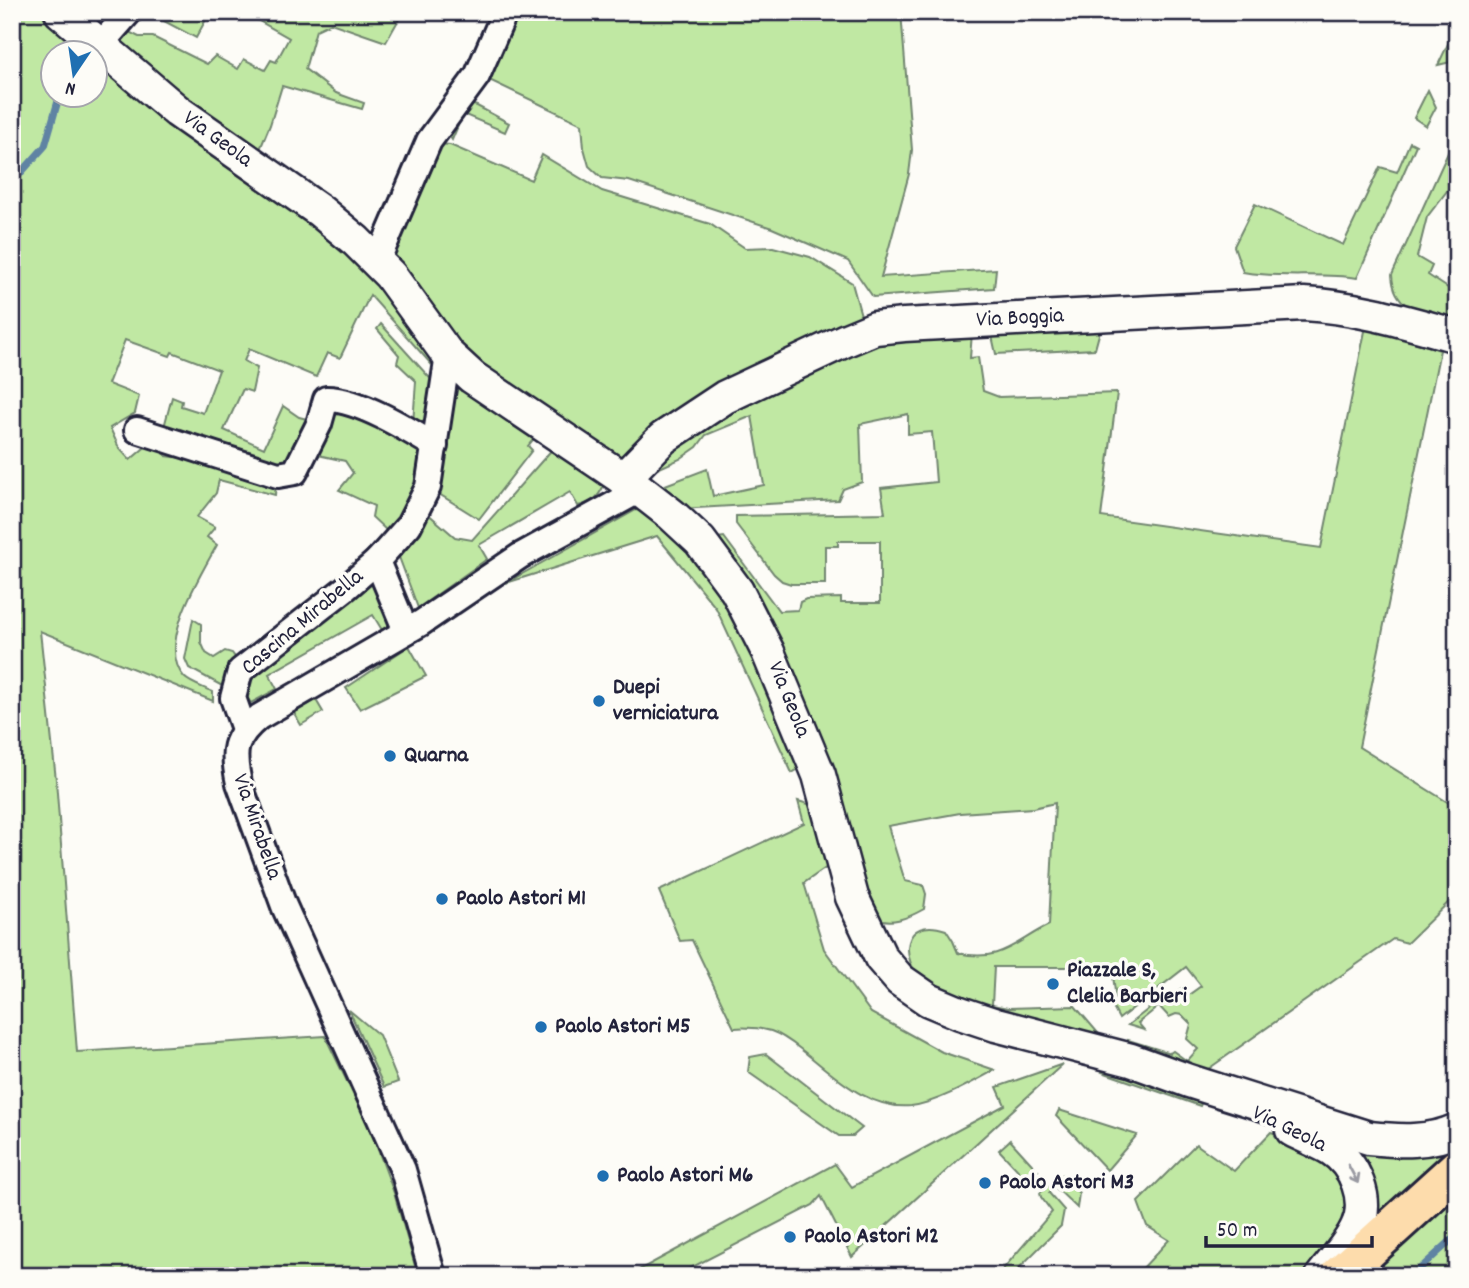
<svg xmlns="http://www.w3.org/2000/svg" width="1469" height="1288" viewBox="0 0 1469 1288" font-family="Dekko,sans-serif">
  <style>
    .green { fill: #c0e8a3; stroke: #71856f; stroke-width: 2 }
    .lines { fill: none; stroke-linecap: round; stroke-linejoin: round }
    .stream { stroke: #5f83a3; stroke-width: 7 }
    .minor-casing { stroke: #22223b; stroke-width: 30 }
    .tertiary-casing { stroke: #22223b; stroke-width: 37 }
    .primary-casing { stroke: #22223b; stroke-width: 44 }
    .minor { stroke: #fdfcf7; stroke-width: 24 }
    .tertiary { stroke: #fdfcf7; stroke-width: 32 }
    .primary { stroke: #fddcac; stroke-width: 38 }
    .oneway { stroke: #9a9aa2 }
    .poi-dot { fill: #1f6fb2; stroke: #fdfcf7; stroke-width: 2.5 }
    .labels { text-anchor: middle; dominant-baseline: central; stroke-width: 7; stroke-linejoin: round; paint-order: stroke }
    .street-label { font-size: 23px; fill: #22223b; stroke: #fdfcf7 }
    .poi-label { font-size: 23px; font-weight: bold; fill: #22223b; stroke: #fdfcf7; text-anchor: start }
  </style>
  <rect width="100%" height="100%" fill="#fdfcf7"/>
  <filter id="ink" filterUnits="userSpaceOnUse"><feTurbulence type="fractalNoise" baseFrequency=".0143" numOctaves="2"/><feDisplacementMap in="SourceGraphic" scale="14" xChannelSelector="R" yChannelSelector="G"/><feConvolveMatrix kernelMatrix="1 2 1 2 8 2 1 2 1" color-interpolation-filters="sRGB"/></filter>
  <g filter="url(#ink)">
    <!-- green -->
    <g class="green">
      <path d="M 12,12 L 40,12 L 92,52 L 52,52 L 52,94 L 94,94 L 95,55 L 350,248 L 438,357 L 431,364 L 370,295 L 340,358 L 327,353 L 316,377 L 249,349 L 244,361 L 257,368 L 252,392 L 243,389 L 224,430 L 264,448 L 283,406 L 299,417 L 311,420 L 287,465 L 164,427 L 172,397 L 182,401 L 181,406 L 203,413 L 219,370 L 172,352 L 170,356 L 125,340 L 108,384 L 139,396 L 135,413 L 110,428 L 119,448 L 130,460 L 150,443 L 158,445 L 166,456 L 182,458 L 193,455 L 276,483 L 275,495 L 219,480 L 216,493 L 197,517 L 215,527 L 207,537 L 217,545 C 200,576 156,645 184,677 C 191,684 205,688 213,692 L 213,701 L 40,631 L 56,780 L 77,1052 L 325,1036 L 371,1131 L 394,1193 L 418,1276 L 12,1276 Z"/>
      <path d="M 147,12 L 210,12 L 196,38 Z"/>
      <path d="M 243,12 L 403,12 L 386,42 L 331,23 L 316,30 L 305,69 L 336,93 L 364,103 L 362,109 L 282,86 L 270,125 L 256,159 L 115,43 L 125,30 L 139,37 L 153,37 L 207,64 L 215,56 L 238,69 L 244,59 L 265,70 L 271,60 L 276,62 L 289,38 Z"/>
      <path d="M 514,12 L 901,12 L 912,150 L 909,174 L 881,277 L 996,269 L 994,288 L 873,297 L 848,261 L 809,244 L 772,228 L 629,181 L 602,178 L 589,166 L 584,148 L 582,124 L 485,78 Z"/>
      <path d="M 1457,25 L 1455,61 L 1438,65 Z"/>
      <path d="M 1428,90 L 1436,107 L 1426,126 L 1414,118 Z"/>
      <path d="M 466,103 L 477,106 L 509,123 L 505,132 L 463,114 L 452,140 L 446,131 Z"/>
      <path d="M 1457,133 L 1457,178 L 1427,217 L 1417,257 L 1432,266 L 1428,275 L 1457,294 L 1457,322 C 1427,313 1394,313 1392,275 Z"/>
      <path d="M 1410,142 L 1416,145 L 1357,278 C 1319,272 1281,279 1243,272 L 1234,246 L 1255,204 L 1343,245 L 1380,167 L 1397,172 Z"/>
      <path d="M 439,144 L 450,145 L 531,180 L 542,155 L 602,191 L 710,224 L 745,248 L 773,247 L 810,257 L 852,283 L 862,319 L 621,464 L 457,352 L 388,256 Z"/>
      <path d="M 381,324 L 438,387 L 430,434 L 413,424 L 416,381 L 397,363 L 399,355 L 377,329 Z"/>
      <path d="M 1366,326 L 1440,350 L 1359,747 L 1457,808 L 1457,894 L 1407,943 L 1393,939 L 1204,1072 L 1126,1043 L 1128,1040 L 1170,1053 L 1173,1051 L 1187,1061 L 1198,1049 L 1187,1039 L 1191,1024 L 1182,1015 L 1176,1014 L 1169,1017 L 1159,1006 L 1138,1023 L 1144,1030 L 1128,1025 L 1156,1003 L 1159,1005 L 1182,988 L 1187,996 L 1201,986 L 1186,967 L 1119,1019 L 1111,1004 L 1116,1000 L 1112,967 L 994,967 L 992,1005 L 1008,1008 L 1075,1006 L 1098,1033 C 1095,1034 1092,1037 1089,1037 C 1076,1038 934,991 925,983 C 898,960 902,915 946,930 L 953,941 L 958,953 C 1001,963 1014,942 1049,925 L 1055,803 L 1033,808 L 960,813 L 888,826 L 905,881 L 923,885 L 926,894 L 924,909 C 906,919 891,925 873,917 L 717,538 L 724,537 L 779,611 L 798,610 L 800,602 L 806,599 L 841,598 L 841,603 L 880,603 L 880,541 L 838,541 L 838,546 L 825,546 L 825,584 L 791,584 L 782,581 L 774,574 L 736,524 L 736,516 L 885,513 L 881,488 L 936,482 L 932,432 L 908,434 L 908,414 L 860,424 L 862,482 L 843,489 L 838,500 L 679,509 L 660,487 L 707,469 L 713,496 L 764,485 L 752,416 L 706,435 L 697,447 L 680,459 L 653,471 L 648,471 L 679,434 L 875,339 L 972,333 L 970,358 L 978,357 L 983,391 L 999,397 L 1117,393 L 1101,517 L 1321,548 Z"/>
      <path d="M 1101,327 L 1095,349 L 996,354 L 992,336 Z"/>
      <path d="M 449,373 L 536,436 L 528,446 L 532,450 L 479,519 L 431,489 Z"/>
      <path d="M 335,407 L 351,410 L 420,448 C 422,451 424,454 425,458 C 429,479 405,520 387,531 L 372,517 L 374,506 L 339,490 L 353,473 L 345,461 L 318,455 Z"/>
      <path d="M 556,445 L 604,485 C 598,498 593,503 578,506 L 570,492 L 479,545 L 487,559 L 418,608 L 396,549 L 427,513 L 455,537 L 472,540 Z"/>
      <path d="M 636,510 L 652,513 L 729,594 L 803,766 L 792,773 L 716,608 L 657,536 L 506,583 Z"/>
      <path d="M 369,579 L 392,624 L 382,630 L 373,615 L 269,674 L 277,689 L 251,703 L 248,699 L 246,678 Z"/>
      <path d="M 193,619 L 201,624 L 201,642 L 206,653 L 214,658 L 225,651 L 232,653 L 237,660 L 226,688 L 189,668 L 185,659 Z"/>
      <path d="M 409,646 L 426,676 L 360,709 L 346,688 Z"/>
      <path d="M 316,700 L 323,712 L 301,725 L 294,713 Z"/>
      <path d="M 798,801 L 812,805 L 827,867 L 804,883 L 824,949 L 871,1013 L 942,1052 L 995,1070 C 973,1082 937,1103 911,1106 C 868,1110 835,1076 803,1051 C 794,1044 783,1035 771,1031 C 759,1028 746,1027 734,1028 L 692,940 L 680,941 L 659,891 L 804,823 Z"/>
      <path d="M 349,1010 L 379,1035 L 398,1082 L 384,1087 Z"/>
      <path d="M 766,1054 L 862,1128 L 853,1136 L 839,1136 L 748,1072 L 750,1057 Z"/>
      <path d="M 1110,1060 L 1203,1099 L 1200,1106 L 1102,1072 Z"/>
      <path d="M 1063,1064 L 852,1257 L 821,1196 L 813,1205 L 675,1276 L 628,1276 L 835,1164 L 852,1187 L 1005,1105 L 997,1087 Z"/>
      <path d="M 1059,1110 L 1137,1135 L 1107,1170 L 1056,1116 Z"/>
      <path d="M 1271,1132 L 1301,1143 L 1344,1178 L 1348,1224 L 1331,1247 L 1304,1276 L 1147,1276 L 1141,1270 L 1169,1240 L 1147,1226 L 1138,1202 L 1196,1144 L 1234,1171 Z"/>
      <path d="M 1457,1138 L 1457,1150 L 1362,1242 L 1334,1142 Z"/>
      <path d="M 1010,1140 L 1038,1171 L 1028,1181 L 999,1150 Z"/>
      <path d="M 1062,1175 L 1079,1193 L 1077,1208 L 1052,1184 Z"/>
      <path d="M 1048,1185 L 1052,1189 L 1049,1193 L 1064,1210 L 1061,1226 L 1011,1276 L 1003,1269 L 1052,1212 L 1041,1197 L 1040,1193 Z"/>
      <path d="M 1457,1188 L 1457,1276 L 1359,1276 Z"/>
    </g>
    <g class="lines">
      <!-- stream -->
      <g class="stream">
        <path d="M 71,52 L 76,36"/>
        <path d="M 12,183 L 45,146 L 60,94"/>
        <path d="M 1412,1276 L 1457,1235"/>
      </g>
      <!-- minor casing -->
      <g class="minor-casing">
        <g id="minor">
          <path d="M 100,45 L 129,12"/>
          <path d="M 377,262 L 429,141 L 477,76 L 505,12"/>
          <path d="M 137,430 L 278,475 L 295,472 L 319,424 L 326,399 C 357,398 409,430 435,446"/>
          <path d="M 377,561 L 406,631"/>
          <path d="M 244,729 L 233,698 L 240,671 L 346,588 L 377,561 L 409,525 L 428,487 L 448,355"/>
          <path d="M 433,1276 L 403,1170 L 284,906 L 239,783 C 232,752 233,738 259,717 L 421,623 L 520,556 L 640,490"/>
        </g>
      </g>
      <!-- tertiary casing -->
      <g class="tertiary-casing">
        <g id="tertiary">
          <path d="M 61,12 L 177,111 L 320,211 L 356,241 L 390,275 L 448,355 L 472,377 L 640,490 L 672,515 L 700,541 L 737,591 L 768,652 L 819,775 L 852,897 L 881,958 L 900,980 L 929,1000 L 960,1013 L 996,1025 L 1131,1060 L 1189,1081 L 1369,1138 C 1399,1141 1429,1143 1457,1130"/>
          <path d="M 623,479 L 663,438 L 725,397 L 846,340 L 875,328 L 904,325 L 1304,304 C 1358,307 1406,322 1457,336"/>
          <path d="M 1292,1130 C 1305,1137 1319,1142 1331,1149 C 1355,1164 1370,1200 1357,1227 C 1349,1245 1334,1260 1322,1276"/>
        </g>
      </g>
      <!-- primary casing -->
      <g class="primary-casing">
        <path id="primary" d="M 1339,1276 L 1457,1169"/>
      </g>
      <!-- minor -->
      <use href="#minor" class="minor"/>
      <!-- tertiary -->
      <use href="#tertiary" class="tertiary"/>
      <!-- primary -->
      <use href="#primary" class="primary"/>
    </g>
    <!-- one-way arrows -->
    <defs><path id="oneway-shaft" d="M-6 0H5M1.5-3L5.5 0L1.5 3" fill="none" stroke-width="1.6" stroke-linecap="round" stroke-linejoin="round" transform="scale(1.75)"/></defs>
    <use class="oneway" href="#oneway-shaft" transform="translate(1353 1174) rotate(62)"/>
  </g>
  <!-- markers -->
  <g class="poi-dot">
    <circle cx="599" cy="701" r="7"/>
    <circle cx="390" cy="756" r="7"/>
    <circle cx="442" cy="899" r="7"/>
    <circle cx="1053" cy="984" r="7"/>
    <circle cx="541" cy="1027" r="7"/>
    <circle cx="603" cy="1176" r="7"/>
    <circle cx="985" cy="1183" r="7"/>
    <circle cx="790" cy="1237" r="7"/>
  </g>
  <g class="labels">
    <!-- street labels -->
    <g class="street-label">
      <text transform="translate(217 140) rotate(36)">Via Geola</text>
      <text transform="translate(1020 319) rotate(-3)">Via Boggia</text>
      <text transform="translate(303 623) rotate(-40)">Cascina Mirabella</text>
      <text transform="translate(788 700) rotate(68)">Via Geola</text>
      <text transform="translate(256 827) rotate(71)">Via Mirabella</text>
      <text transform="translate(1289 1130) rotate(26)">Via Geola</text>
    </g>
    <!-- poi labels -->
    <g class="poi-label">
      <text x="613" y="688">Duepi<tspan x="613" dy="26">verniciatura</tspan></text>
      <text x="404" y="756">Quarna</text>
      <text x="456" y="899">Paolo Astori M1</text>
      <text x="1067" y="971">Piazzale S,<tspan x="1067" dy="26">Clelia Barbieri</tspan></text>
      <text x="555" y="1027">Paolo Astori M5</text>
      <text x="617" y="1176">Paolo Astori M6</text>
      <text x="999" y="1183">Paolo Astori M3</text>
      <text x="804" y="1237">Paolo Astori M2</text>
    </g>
  </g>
  <!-- margin -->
  <rect width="1469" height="1288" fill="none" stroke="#fdfcf7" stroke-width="42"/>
  <rect x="21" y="21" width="1427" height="1246" fill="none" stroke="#22223b" stroke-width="2.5" filter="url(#ink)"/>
  <!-- north arrow -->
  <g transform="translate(74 74) rotate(193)"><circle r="33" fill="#fdfcf7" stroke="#a5a5ac" stroke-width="2"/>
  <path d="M0-5L12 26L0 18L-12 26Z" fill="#1f6fb2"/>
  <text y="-10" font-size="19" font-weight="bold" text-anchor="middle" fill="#22223b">N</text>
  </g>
  <!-- scale -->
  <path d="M1206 1236v10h166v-10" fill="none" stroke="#22223b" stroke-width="3.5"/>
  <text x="1217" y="1236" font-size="21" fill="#22223b" stroke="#fdfcf7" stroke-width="5" paint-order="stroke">50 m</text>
</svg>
